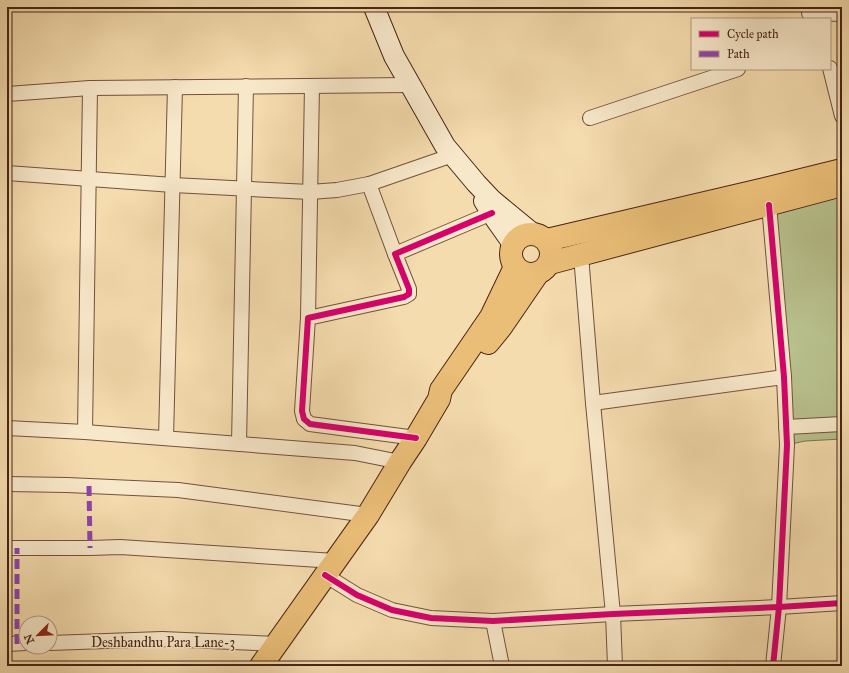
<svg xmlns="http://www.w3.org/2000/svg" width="849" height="673" viewBox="0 0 849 673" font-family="'IM FELL Great Primer',serif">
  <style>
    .green { fill: #b8c18d; stroke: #807252 }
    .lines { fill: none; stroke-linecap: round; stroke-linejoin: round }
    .minor-casing { stroke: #72523d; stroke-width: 16 }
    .secondary-casing { stroke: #472417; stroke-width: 22 }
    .primary-casing { stroke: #472417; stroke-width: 24 }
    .minor { stroke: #f8e8ca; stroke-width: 14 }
    .secondary { stroke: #f8e8ca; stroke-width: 20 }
    .primary { stroke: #eabe77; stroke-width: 22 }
    .quiet { stroke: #8e44ad; stroke-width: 5; stroke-dasharray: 10 5; stroke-linecap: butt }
    .cycleway-casing { stroke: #f8e8ca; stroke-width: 8 }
    .cycleway { stroke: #d6006c; stroke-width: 6 }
    .labels { text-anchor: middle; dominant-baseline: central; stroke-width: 3; stroke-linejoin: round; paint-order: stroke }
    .street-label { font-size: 14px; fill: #472417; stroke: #f8e8ca }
  </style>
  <rect width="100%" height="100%" fill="#f5dcae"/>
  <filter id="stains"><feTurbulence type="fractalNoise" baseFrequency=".005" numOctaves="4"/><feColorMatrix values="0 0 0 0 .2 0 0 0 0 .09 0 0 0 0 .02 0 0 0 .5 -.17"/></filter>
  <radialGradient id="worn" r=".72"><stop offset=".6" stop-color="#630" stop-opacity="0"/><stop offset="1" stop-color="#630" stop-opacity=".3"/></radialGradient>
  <!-- green -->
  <path class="green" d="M 842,185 L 842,439 L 805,441 L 787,445 L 769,205 Z"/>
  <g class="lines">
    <!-- minor casing -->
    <g class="minor-casing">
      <g id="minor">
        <path d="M 809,13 L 842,14"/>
        <path d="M 830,68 L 842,116"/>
        <path d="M 7,94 L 90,88 L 410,85"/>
        <path d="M 590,118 L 738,69"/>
        <path d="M 7,173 L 173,185 L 310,192 L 337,190 L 369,184 L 453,155"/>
        <path d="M 369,184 L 395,254"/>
        <path d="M 769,205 L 784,377 L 787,445 L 779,607 L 773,666"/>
        <path d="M 581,255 L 593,403 L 613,614 L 615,666"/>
        <path d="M 308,318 L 312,86"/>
        <path d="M 593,403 L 784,377"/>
        <path d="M 786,427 L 842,424"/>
        <path d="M 7,428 L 85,432 L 355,453 L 400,462"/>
        <path d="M 85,432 L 90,88"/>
        <path d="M 166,438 L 175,87"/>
        <path d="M 416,438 L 310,424 L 304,419 L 302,411 L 308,318 L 404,297 L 409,294 L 409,289 L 395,254 L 492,213"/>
        <path d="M 239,444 L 246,86"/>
        <path d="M 7,484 L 67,485 L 178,490 L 368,515"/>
        <path d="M 7,548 L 90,548 L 120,547 L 335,561"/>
        <path d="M 325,575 L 357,595 L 392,610 L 431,618 L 493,621 L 613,614 L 779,607 L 842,603"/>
        <path d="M 493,621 L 502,666"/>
        <path d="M 50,643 L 162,639 L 277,644"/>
        <path d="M 7,644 L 26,643"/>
      </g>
    </g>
    <!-- secondary casing -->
    <g class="secondary-casing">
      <g id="secondary">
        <path d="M 374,7 L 394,56 L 445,146 L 476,183 L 492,200 L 532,233"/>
        <path d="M 484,201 L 496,220 L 513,244"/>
      </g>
    </g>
    <!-- primary casing -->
    <g class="primary-casing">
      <g id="primary">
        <circle cx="531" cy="254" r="20"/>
        <path d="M 547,240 L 765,189 L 842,170"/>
        <path d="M 550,263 L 842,185"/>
        <path d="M 488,343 L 501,327 L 538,273"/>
        <path d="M 261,666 L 368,515 L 400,462 L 416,438 L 439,399 L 441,390 L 491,317 L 515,267"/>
      </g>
    </g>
    <!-- minor -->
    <use href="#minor" class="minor"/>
    <!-- secondary -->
    <use href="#secondary" class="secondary"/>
    <!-- primary -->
    <use href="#primary" class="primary"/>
    <!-- quiet -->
    <g class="quiet">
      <path d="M 89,486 L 90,548"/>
      <path d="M 17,644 L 17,548"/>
    </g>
    <!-- cycleway casing -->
    <g class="cycleway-casing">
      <g id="cycleway">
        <path d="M 769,205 L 784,377 L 787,445 L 779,607 L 773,666"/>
        <path d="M 416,438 L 310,424 L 304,419 L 302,411 L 308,318 L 404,297 L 409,294 L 409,289 L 395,254 L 492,213"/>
        <path d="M 325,575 L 357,595 L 392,610 L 431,618 L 493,621 L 613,614 L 779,607 L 842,603"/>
      </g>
    </g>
    <!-- cycleway -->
    <use href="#cycleway" class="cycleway"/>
  </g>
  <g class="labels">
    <!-- street labels -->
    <g class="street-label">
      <text x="163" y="642">Deshbandhu Para Lane-3</text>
    </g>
  </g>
  <!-- margin -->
  <rect width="849" height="673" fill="none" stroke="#f5dcae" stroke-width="24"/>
  <rect x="8" y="8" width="833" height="657" fill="none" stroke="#472417" stroke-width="2"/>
  <rect x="12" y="12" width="825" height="649" fill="none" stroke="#472417"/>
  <!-- legend -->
  <rect x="691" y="18" width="140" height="52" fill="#f8e8ca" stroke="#b19a82"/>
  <rect x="699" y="31" width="20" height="6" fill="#d6006c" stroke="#b19a82"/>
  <text x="727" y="38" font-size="12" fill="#472417">Cycle path</text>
  <rect x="699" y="51" width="20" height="6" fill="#8e44ad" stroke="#b19a82"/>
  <text x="727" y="58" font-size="12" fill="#472417">Path</text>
  <!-- north arrow -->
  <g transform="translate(38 635) rotate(246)"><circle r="19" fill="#f8e8ca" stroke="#b19a82"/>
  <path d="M0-3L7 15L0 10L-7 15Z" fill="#8f2418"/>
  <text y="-6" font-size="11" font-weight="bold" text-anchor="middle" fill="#472417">N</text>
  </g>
  <rect width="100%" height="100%" filter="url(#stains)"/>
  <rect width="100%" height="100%" fill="url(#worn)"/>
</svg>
